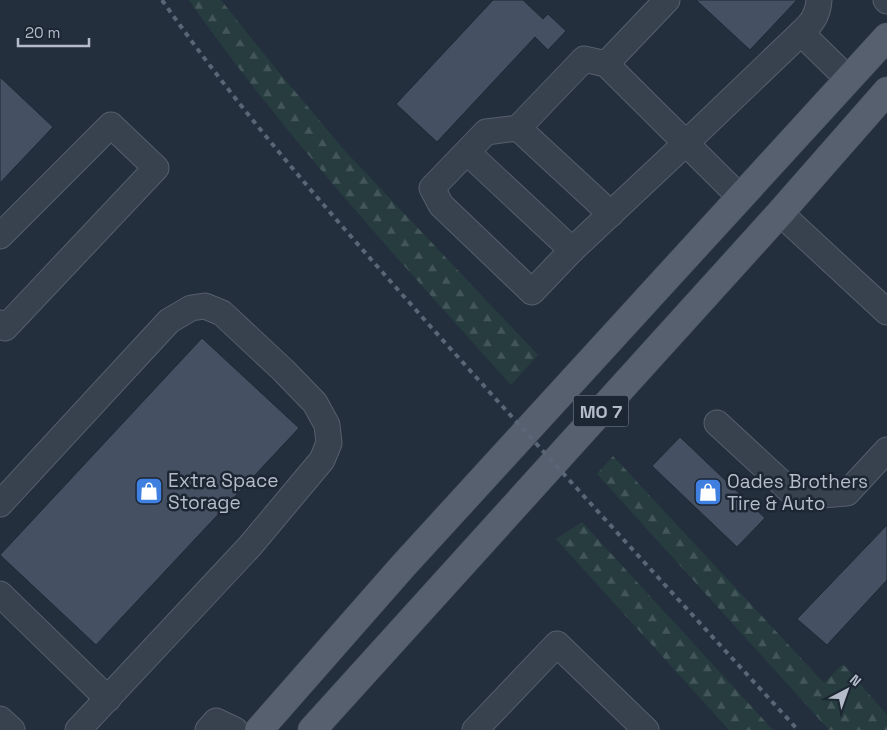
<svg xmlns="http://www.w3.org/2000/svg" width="887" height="730" viewBox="0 0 887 730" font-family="'Space Grotesk',sans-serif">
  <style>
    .forest { fill: url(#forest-firs) }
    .building { fill: #455162; stroke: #1f2835 }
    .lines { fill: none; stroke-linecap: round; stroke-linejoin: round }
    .minor-casing { stroke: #565f6c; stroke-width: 27 }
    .major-casing { stroke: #414a57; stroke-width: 29 }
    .minor { stroke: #38414e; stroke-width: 25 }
    .major { stroke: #56606e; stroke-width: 28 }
    .rail { stroke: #5a6575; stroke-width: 4; stroke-dasharray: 5 5; stroke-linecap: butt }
    .labels { text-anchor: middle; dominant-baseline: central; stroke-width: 5; stroke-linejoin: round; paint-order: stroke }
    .shield { fill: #1d2633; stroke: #878f9c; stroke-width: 1 }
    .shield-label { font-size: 18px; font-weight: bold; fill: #b4bcc9 }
    .poi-label { font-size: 19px; fill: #b4bcc9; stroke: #1d2633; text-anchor: start }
  </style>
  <defs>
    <pattern id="forest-firs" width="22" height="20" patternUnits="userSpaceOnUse" patternTransform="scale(1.25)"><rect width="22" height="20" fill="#263c3f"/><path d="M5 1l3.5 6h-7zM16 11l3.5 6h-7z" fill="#435659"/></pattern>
  </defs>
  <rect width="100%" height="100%" fill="#242f3e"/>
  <!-- forest -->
  <g class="forest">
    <path d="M 189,0 L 221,0 L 272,64 L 345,151 L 538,355 L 511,385 C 399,260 285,137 189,0 Z"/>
    <path d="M 613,456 L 824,683 L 843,664 L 887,715 L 887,730 L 829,730 L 597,474 Z"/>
    <path d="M 582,522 L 773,730 L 729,730 L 556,539 Z"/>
  </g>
  <!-- building -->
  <g class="building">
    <path d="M 493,0 L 523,0 L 543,19 L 548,14 L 566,31 L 548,50 L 535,37 L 437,142 L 396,104 Z"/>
    <path d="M 696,0 L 797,0 L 750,50 Z"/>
    <path d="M 0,77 L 53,127 L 0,183 Z"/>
    <path d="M 202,338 L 299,428 L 96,645 L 0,555 Z"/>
    <path d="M 680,437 L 765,518 L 737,547 L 652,466 Z"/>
    <path d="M 887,525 L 887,580 L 827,645 L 797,619 Z"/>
  </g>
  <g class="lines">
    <!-- minor casing -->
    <g class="minor-casing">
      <g id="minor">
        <path d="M 886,0 L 887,1"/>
        <path d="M 801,33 L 848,79"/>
        <path d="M 606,64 L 667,0"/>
        <path d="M 518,128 L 611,214"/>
        <path d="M 467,152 L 572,250 L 532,292 L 441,205 L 432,188 L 486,132 L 518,128 L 584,59 L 606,64 L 740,197"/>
        <path d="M 780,213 L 887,312"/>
        <path d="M 0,236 L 111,125 L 156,168 L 5,328 L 0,323"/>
        <path d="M 572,250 L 686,143 L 801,33 C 812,23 818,15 819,0"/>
        <path d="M 717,423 L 797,497 L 847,493 L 887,450"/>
        <path d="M 0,504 L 169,321 L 191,308 L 205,306 L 222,313 L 283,370 L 315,403 L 327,425 L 329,443 L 322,460 L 250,546 L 78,730"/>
        <path d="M 0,594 L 108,699"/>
        <path d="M 0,719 L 12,730"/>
        <path d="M 208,730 L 216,721 L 235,730"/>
        <path d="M 475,730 L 557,644 L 646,730"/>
      </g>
    </g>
    <!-- major casing -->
    <g class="major-casing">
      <g id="major">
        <path d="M 259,730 L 403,566 L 887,37"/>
        <path d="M 312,730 L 780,213 L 887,91"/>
      </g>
    </g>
    <!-- minor -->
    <use href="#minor" class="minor"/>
    <!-- major -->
    <use href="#major" class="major"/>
    <!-- rail -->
    <path class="rail" d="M 162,0 C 244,117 336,220 431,327 C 552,462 675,596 798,730"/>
  </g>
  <!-- icons -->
  <defs>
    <g id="shop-square" transform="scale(1.4375)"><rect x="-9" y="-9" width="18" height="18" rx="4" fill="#3f7fe0" stroke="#1d2633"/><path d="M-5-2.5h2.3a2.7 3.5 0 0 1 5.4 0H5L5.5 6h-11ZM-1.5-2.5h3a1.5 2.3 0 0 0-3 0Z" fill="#fff"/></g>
  </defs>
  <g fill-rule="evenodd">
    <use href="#shop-square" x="149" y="491"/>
    <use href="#shop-square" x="708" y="492"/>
  </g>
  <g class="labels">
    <!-- shield labels -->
    <rect class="shield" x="573.5" y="395.5" width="55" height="31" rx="4"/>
    <g class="shield-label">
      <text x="601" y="411">MO 7</text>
    </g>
    <!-- poi labels -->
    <g class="poi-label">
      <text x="168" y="480">Extra Space<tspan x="168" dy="22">Storage</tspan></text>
      <text x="727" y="481">Oades Brothers<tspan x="727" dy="22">Tire &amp; Auto</tspan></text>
    </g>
  </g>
  <!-- north arrow -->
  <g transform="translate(847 690) rotate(41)" stroke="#1d2633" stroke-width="4" paint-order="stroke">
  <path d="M0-4L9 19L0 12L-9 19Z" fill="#b4bcc9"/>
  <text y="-8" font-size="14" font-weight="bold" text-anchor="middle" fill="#b4bcc9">N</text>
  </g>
  <!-- scale -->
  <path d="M18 38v8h71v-8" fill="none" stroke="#b4bcc9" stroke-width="2.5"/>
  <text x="25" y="38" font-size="15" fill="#b4bcc9" stroke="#1d2633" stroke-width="4" paint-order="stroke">20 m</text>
</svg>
